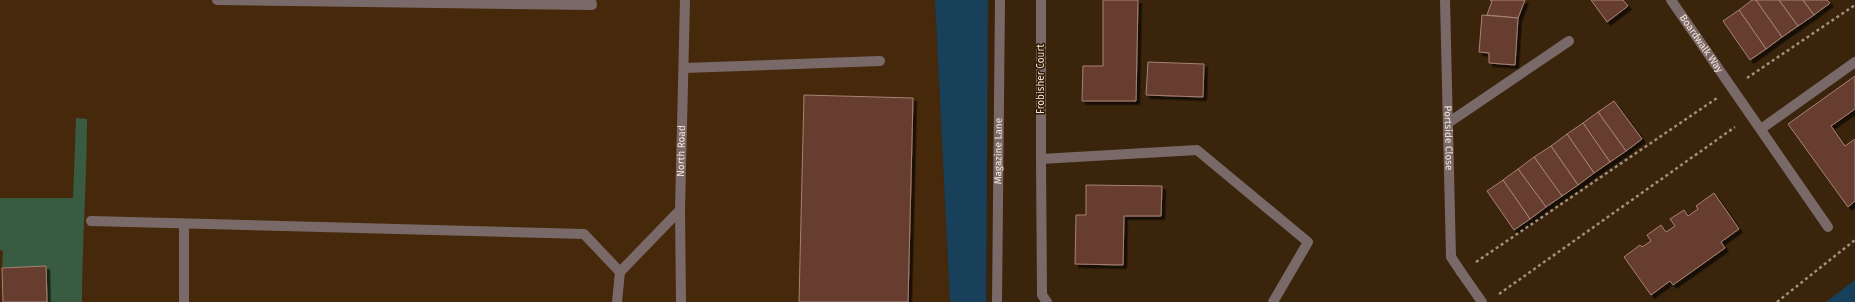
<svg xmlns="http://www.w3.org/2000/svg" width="1855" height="302" viewBox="0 0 1855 302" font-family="'Fira Sans',sans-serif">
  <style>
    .built { fill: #45290a }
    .green { fill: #395b42 }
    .water { fill: #19405a }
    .building { fill: #663d2f; stroke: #a78276; filter: url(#shadow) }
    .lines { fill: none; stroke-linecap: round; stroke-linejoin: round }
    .path { stroke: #a28f7d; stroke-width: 2.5; stroke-dasharray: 3 3; stroke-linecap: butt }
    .service { stroke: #7a6969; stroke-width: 10 }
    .minor { stroke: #7a6969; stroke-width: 10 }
    .labels { text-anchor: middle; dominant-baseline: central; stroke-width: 3; stroke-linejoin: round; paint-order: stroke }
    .street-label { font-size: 10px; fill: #f7e7da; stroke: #301a03 }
  </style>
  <defs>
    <filter id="shadow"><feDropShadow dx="3.5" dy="3.5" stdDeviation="0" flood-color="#0009"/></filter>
  </defs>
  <rect width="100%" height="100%" fill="#3a240c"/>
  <!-- built -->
  <path class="built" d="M 0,0 L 935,0 L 950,302 L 0,302 Z"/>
  <!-- green -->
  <path class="green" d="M 76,118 L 87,119 C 87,180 82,241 82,302 L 47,302 L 46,266 L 2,268 L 3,251 L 0,250 L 0,198 L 73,198 Z"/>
  <!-- water -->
  <g class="water">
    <path d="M 935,0 L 988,0 L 986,302 L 950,302 Z"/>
    <path d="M 1855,280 L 1855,302 L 1826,302 Z"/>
  </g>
  <!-- building -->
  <g class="building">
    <path d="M 1103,0 L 1138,0 L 1136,101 L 1082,101 L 1083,66 L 1103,66 Z"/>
    <path d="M 1490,0 L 1525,0 L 1518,18 L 1487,15 L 1492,1 Z"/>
    <path d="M 1591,0 L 1623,0 L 1628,6 L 1607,22 Z"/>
    <path d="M 1752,0 L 1756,0 L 1782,37 L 1766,49 L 1739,10 Z"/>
    <path d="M 1756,0 L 1779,0 L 1798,26 L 1782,37 Z"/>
    <path d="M 1779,0 L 1803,0 L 1814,15 L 1798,26 Z"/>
    <path d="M 1803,0 L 1827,0 L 1830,3 L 1814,15 Z"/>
    <path d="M 1739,10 L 1766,49 L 1750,60 L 1723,21 Z"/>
    <path d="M 1482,15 L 1518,18 L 1515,65 L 1489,63 L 1489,53 L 1479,52 Z"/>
    <path d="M 1148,62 L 1204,64 L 1203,97 L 1146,95 Z"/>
    <path d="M 1855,76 L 1855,109 L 1831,126 L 1845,146 L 1855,139 L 1855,201 L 1848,207 L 1788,124 Z"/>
    <path d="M 804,95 L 913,98 L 908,302 L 799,302 Z"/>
    <path d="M 1614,101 L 1642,139 L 1626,151 L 1598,112 Z"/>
    <path d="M 1598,112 L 1626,151 L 1610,162 L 1583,123 Z"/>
    <path d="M 1583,123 L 1610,162 L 1594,173 L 1567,134 Z"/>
    <path d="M 1567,134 L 1594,173 L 1578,185 L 1551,146 Z"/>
    <path d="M 1551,146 L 1578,185 L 1562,196 L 1534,157 Z"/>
    <path d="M 1534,157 L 1562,196 L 1546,207 L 1518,169 Z"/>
    <path d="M 1518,169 L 1546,207 L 1530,219 L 1503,180 Z"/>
    <path d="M 1503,180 L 1530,219 L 1514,230 L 1487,191 Z"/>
    <path d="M 1086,185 L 1162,186 L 1161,216 L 1124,216 L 1123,265 L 1075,264 L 1076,215 L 1086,215 Z"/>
    <path d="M 1714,193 L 1739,229 L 1721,242 L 1725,248 L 1673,285 L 1670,281 L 1651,295 L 1624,257 L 1640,245 L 1642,247 L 1651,241 L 1647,235 L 1661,225 L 1666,232 L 1675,226 L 1670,219 L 1684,210 L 1688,216 L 1698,209 L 1696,206 Z"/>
    <path d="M 46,266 L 47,302 L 3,302 L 2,268 Z"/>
  </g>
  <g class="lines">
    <!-- path -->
    <g class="path">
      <path d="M 1747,78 L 1855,5"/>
      <path d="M 1476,262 L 1717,98"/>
      <path d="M 1499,294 L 1735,127"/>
      <path d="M 1777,302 L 1855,240"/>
    </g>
    <!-- service -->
    <g class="service">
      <path d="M 217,0 L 592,5 L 591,0"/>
      <path d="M 684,68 L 880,61"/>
      <path d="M 1448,123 L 1569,41"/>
      <path d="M 91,221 L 584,234 L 620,272"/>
      <path d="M 1461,272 L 1482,302"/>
      <path d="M 184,302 L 184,224"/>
      <path d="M 617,302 L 620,272 L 680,210"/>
      <path id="s1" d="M 681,302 L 680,210 L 685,0"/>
      <path d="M 1047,302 L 1042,295 L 1041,159 L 1197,150 L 1308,242 L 1273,302"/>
    </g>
    <!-- minor -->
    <g class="minor">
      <path d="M 1041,0 L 1041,159"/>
      <path id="s2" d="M 1445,0 L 1451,257 L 1461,272"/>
      <path id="s3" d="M 1671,0 L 1828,227"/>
      <path d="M 1761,129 L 1855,62"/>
      <path id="s4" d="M 997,302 L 1000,0"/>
    </g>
  </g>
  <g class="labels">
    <!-- street labels -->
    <g class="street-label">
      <text stroke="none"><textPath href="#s3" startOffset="53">Boardwalk Way</textPath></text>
      <text transform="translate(1041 79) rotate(-90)">Frobisher Court</text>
      <text stroke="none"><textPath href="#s2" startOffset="138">Portside Close</textPath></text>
      <text stroke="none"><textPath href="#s1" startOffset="151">North Road</textPath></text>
      <text stroke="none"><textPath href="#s4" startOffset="151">Magazine Lane</textPath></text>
    </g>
  </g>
</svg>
